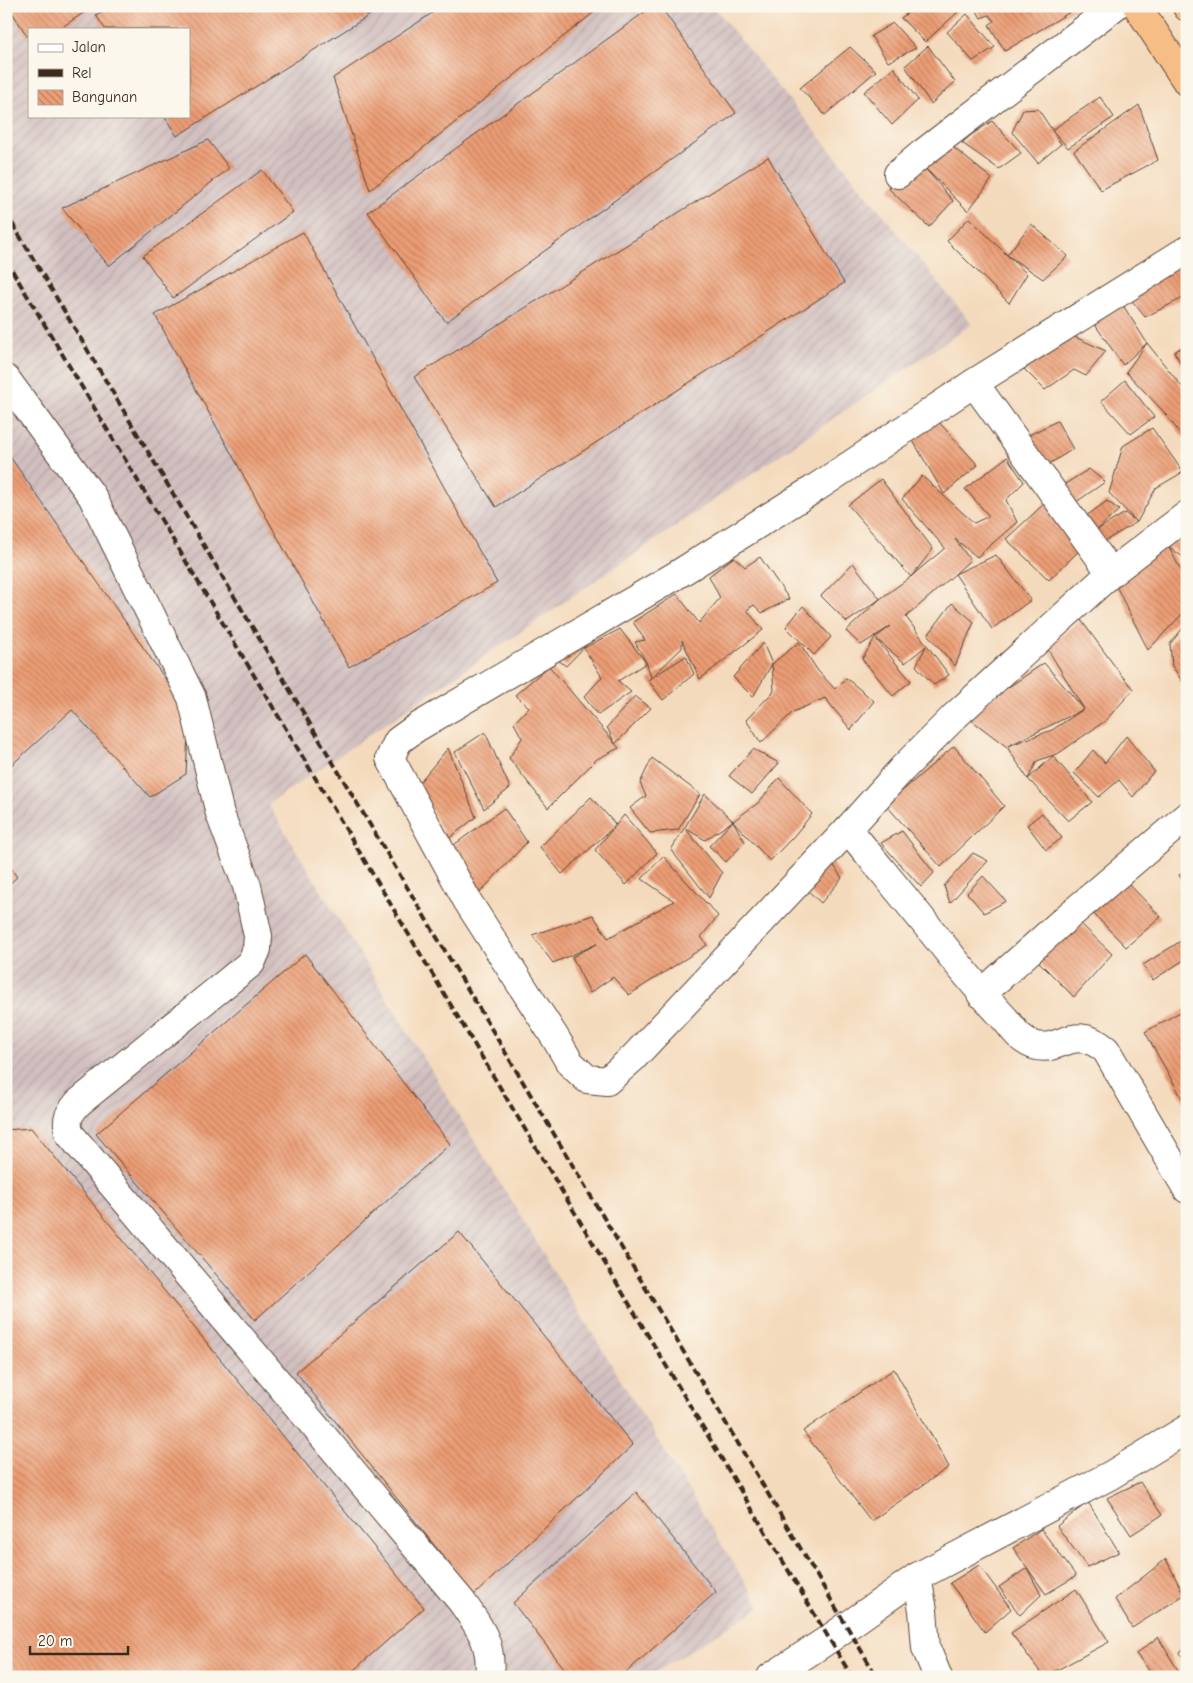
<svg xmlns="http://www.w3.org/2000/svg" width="1193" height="1683" viewBox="0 0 1193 1683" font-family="'Comic Neue',sans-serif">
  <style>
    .industrial { fill: url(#industrial-furrows); fill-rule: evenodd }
    .building { fill: url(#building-back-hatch); fill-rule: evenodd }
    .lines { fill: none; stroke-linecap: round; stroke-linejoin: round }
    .minor-casing { stroke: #574436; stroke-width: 30 }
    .highway-casing { stroke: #574436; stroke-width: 30 }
    .minor { stroke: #fff; stroke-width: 28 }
    .highway { stroke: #f6be86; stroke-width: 28 }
    .rail { stroke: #3b2a1e; stroke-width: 4; stroke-dasharray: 8 4; stroke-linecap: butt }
  </style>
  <defs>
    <pattern id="industrial-furrows" width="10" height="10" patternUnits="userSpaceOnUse" patternTransform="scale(1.25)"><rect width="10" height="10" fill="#d1bfbf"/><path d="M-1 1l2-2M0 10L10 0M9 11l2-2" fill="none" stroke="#b4a4a4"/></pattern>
    <pattern id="building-back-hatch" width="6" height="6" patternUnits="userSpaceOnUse" patternTransform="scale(1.25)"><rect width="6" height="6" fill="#ec9d75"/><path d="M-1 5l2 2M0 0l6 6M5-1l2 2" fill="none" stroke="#c0805f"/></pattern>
  </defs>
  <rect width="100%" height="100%" fill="#fbf7ec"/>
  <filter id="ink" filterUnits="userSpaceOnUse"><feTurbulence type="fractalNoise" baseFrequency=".02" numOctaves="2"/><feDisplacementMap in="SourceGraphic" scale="10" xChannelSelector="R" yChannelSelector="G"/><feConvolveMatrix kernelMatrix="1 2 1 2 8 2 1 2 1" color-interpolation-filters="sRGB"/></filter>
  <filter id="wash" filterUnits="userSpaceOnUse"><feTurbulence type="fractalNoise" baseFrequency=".0096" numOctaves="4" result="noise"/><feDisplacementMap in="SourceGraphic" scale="20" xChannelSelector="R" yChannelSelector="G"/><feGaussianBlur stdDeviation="1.12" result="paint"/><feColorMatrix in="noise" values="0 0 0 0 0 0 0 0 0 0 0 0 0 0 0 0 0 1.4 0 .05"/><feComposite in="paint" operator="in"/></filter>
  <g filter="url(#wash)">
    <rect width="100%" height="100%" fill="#f4dabc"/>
    <!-- industrial -->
    <path class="industrial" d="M 6,6 L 713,6 L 972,324 L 268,804 L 760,1607 L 648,1677 L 6,1677 ZM 29,29 L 189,29 L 189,116 L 29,116 Z"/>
    <g id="blocks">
      <!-- building -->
      <g class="building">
        <path d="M 8,6 L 94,6 L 59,29 L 29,29 L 29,39 Z"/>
        <path d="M 110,6 L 384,6 L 177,136 L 164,116 L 189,116 L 189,29 L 105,29 L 96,15 Z"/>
        <path d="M 443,6 L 602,6 L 370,190 L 333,78 Z"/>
        <path d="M 653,6 L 660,6 L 736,113 L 446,322 L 368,212 Z"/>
        <path d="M 916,6 L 952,6 L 958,12 L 925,42 L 901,18 Z"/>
        <path d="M 974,6 L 1073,6 L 1075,9 L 1005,51 L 989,25 L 994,21 L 989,15 L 981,18 Z"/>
        <path d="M 967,14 L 995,47 L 973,61 L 947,32 Z"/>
        <path d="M 893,23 L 916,48 L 888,62 L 871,36 Z"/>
        <path d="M 928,46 L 955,82 L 931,104 L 905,66 Z"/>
        <path d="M 850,47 L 876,71 L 825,115 L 800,88 Z"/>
        <path d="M 894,68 L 918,100 L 892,125 L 864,92 Z"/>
        <path d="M 1100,97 L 1114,117 L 1068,148 L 1052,130 L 1061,144 L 1038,163 L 1012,132 L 1023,110 L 1038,109 L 1052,130 Z"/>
        <path d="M 1139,105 L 1158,160 L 1101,190 L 1074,151 Z"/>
        <path d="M 992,121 L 1021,153 L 999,169 L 962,143 L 971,135 Z"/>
        <path d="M 208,140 L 229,168 L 109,266 L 62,208 Z"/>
        <path d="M 948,143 L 992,179 L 968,211 L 924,167 L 953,201 L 929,227 L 889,189 L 917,159 Z"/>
        <path d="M 768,157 L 844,283 L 496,507 L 414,377 Z"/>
        <path d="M 262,170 L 293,212 L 173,298 L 143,256 Z"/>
        <path d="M 969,218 L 1007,255 L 1031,224 L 1068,256 L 1043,279 L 1007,255 L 1027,274 L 1009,303 L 947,241 Z"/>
        <path d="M 303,232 L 497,583 L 349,667 L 155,315 Z"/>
        <path d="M 1187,257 L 1187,296 L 1145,317 L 1126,293 Z"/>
        <path d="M 1119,299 L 1147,343 L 1123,365 L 1091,319 Z"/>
        <path d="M 1066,333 L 1106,351 L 1086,376 L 1074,370 L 1045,390 L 1022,367 Z"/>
        <path d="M 1147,343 L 1187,393 L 1187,442 L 1162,410 L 1126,372 Z"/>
        <path d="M 1187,344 L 1187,373 L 1174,352 Z"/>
        <path d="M 1125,380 L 1154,417 L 1131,434 L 1101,401 Z"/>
        <path d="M 936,419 L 978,465 L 944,494 L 912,439 Z"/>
        <path d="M 1057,421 L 1073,449 L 1049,464 L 1027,436 Z"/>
        <path d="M 1152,428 L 1183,472 L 1156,488 L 1137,522 L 1109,493 L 1123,446 Z"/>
        <path d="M 6,451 L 189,713 L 186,774 L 150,797 L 72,710 L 6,770 Z"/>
        <path d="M 1007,457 L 1024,482 L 1006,500 L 1017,522 L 977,557 L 955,539 L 970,560 L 955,574 L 996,555 L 1031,600 L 992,629 L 955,574 L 906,617 L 949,675 L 934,685 L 916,666 L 926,646 L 905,663 L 875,638 L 911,681 L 893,696 L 862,659 L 875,638 L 891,626 L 861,645 L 846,631 L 880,599 L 909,578 L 945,548 L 902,499 L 922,476 L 974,523 L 989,516 L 965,489 Z"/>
        <path d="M 1089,469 L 1105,482 L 1069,507 L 1057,489 Z"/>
        <path d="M 881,479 L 933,549 L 911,577 L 848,505 Z"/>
        <path d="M 1107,501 L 1119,510 L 1096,531 L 1082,519 Z"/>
        <path d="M 1046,502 L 1083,547 L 1049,580 L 1006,539 Z"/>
        <path d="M 1125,513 L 1137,522 L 1100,544 L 1092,533 Z"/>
        <path d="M 1187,530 L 1187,560 L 1168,546 Z"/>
        <path d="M 1168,546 L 1187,581 L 1187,609 L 1148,650 L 1113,580 Z"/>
        <path d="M 734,557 L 745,567 L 760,557 L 789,599 L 762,613 L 754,605 L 747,610 L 763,630 L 700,679 L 682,640 L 682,648 L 651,678 L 647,664 L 635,642 L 645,640 L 633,622 L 677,594 L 699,623 L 720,598 L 709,576 Z"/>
        <path d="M 853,563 L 880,599 L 847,622 L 821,596 Z"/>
        <path d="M 952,603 L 974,622 L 955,666 L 928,635 Z"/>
        <path d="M 803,606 L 831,637 L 814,655 L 786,627 Z"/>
        <path d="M 1081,620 L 1122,676 L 1134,689 L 1105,721 L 1059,753 L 1037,761 L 1028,779 L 1007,747 L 966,716 L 1044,663 L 1084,709 L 1047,648 ZM 1084,709 L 1052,730 L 1008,746 Z"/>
        <path d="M 1187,623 L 1187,689 L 1172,666 L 1170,644 Z"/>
        <path d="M 620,629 L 646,663 L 618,681 L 631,692 L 598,715 L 584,697 L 602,677 L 584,648 Z"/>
        <path d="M 593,638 L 566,666 L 553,656 Z"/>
        <path d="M 799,642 L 818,671 L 835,689 L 846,678 L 874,701 L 851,730 L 825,698 L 793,712 L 761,743 L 746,720 L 774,691 L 772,664 L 753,697 L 733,677 L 763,643 L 772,664 Z"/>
        <path d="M 686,656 L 694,674 L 663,700 L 648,680 Z"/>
        <path d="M 549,666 L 619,748 L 597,759 L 548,808 L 509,758 L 522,738 L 514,723 L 529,707 L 515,695 Z"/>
        <path d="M 635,696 L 651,708 L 615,744 L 607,727 Z"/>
        <path d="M 485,732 L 510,788 L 484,809 L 455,752 Z"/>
        <path d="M 1126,736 L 1154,771 L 1133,797 L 1119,780 L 1099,797 L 1074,773 L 1093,750 L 1105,763 Z"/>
        <path d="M 954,746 L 1004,806 L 941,867 L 886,805 Z"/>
        <path d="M 448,748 L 476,817 L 447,840 L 418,784 Z"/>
        <path d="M 753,749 L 779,763 L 752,794 L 729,776 Z"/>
        <path d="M 1053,756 L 1092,802 L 1068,821 L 1028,779 Z"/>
        <path d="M 652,758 L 700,794 L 678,830 L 650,833 L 630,808 L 646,796 L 640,783 Z"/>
        <path d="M 779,778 L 812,814 L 793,837 L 770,861 L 733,821 L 745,842 L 726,862 L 709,846 L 733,821 L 705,840 L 685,828 L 722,873 L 709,898 L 671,850 L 705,794 L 733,821 L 758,803 Z"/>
        <path d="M 591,797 L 616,825 L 624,815 L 657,853 L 626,885 L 595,850 L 616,825 L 562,874 L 540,847 Z"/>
        <path d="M 504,808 L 527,842 L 473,900 L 447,850 Z"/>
        <path d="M 1042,813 L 1062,838 L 1046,850 L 1027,825 Z"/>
        <path d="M 902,831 L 934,873 L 921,887 L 881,843 Z"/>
        <path d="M 973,853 L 988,861 L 950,903 L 944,886 Z"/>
        <path d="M 663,856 L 718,916 L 701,937 L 707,945 L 629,995 L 613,977 L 590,993 L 572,957 L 597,944 L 553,963 L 532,935 L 593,915 L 608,938 L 674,901 L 642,879 Z"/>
        <path d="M 829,858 L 842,878 L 821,903 L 803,886 Z"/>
        <path d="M 6,861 L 17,877 L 6,887 Z"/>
        <path d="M 1187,871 L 1187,886 L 1179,875 Z"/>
        <path d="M 983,876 L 1006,901 L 984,913 L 967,893 Z"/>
        <path d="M 1123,878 L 1161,917 L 1126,947 L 1088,908 Z"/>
        <path d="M 1077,920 L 1112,954 L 1074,997 L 1034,957 Z"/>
        <path d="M 1187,937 L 1187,958 L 1153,980 L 1143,965 Z"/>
        <path d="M 305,954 L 450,1144 L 255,1320 L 96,1134 Z"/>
        <path d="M 1187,1008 L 1187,1107 L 1145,1032 Z"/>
        <path d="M 31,1128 L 424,1608 L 346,1677 L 6,1677 L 6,1130 Z"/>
        <path d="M 459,1232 L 633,1445 L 474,1595 L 296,1372 Z"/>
        <path d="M 894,1369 L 949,1467 L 871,1521 L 803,1431 Z"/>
        <path d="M 1140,1482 L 1162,1515 L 1131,1535 L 1107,1498 Z"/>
        <path d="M 636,1492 L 716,1592 L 621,1677 L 571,1677 L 513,1603 Z"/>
        <path d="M 1088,1502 L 1119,1552 L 1087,1567 L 1057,1526 Z"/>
        <path d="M 1041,1529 L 1076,1576 L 1046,1594 L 1013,1548 Z"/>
        <path d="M 1166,1559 L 1184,1595 L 1132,1628 L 1115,1599 Z"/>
        <path d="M 979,1565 L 1011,1609 L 985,1632 L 950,1583 Z"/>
        <path d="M 1027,1568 L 1041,1595 L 1020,1615 L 999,1587 Z"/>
        <path d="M 1076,1589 L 1109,1642 L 1044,1677 L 1011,1633 Z"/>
        <path d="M 1158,1637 L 1182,1677 L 1155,1677 L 1136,1654 Z"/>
        <path d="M 1187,1646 L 1187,1663 L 1180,1653 Z"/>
      </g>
    </g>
  </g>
  <g filter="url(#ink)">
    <use href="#blocks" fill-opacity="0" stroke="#574436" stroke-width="1"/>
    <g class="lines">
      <!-- minor casing -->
      <g class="minor-casing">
        <g id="minor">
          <path d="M 898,174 L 923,153 L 1115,6"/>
          <path d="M 1187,250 L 974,383 L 814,489 L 675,576 L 416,728 L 398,741 L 390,758 L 468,902 L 556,1039 L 570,1063 L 587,1079 L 607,1081 L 633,1058 L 848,829 L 902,769 L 956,715 L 1111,573 L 1187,515"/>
          <path d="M 6,379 L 92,496 L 192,698 L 220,814 L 247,886 L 258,936 L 257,949 L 251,963 L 78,1103 C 68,1115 66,1118 69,1133 L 462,1602 C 480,1628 493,1644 489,1677"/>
          <path d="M 974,383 L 1111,573"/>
          <path d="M 848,829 C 883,872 919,915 953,958 C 970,979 987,1000 1005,1019 C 1011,1026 1016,1034 1023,1039 C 1056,1064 1068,1018 1106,1050 L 1187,1189"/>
          <path d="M 981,994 L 1064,920 L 1187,816"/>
          <path d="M 917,1577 L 923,1610 L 926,1648 L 938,1677"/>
          <path d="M 771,1677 L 829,1639 L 917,1577 L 1111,1475 L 1187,1429"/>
        </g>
      </g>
      <!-- highway casing -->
      <g class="highway-casing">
        <g id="highway">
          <path d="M 1137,6 L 1187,82"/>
          <path d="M 1187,6 L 1187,7"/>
        </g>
      </g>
      <!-- minor -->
      <use href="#minor" class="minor"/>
      <!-- highway -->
      <use href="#highway" class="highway"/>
      <!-- rail -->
      <g class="rail">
        <path d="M 6,213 L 877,1677"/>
        <path d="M 6,260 L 852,1677"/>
      </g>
    </g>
  </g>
  <!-- margin -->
  <rect width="1193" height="1683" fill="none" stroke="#fbf7ec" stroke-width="25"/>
  <!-- legend -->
  <rect x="28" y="28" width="162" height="90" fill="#fbf7ec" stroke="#aea59a"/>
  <rect x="38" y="44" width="25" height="8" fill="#ffffff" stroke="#aea59a"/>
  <text x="72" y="52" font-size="15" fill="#3b2a1e">Jalan</text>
  <rect x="38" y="69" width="25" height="8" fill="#3b2a1e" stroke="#aea59a"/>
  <text x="72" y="78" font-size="15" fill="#3b2a1e">Rel</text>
  <rect x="38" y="90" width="25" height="15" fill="url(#building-back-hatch)" stroke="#aea59a"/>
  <text x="72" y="102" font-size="15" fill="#3b2a1e">Bangunan</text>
  <!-- scale -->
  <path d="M30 1646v8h98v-8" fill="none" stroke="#3b2a1e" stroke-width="2.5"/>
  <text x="38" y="1646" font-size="15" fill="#3b2a1e" stroke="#fbf7ec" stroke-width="4" paint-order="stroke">20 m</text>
</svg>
